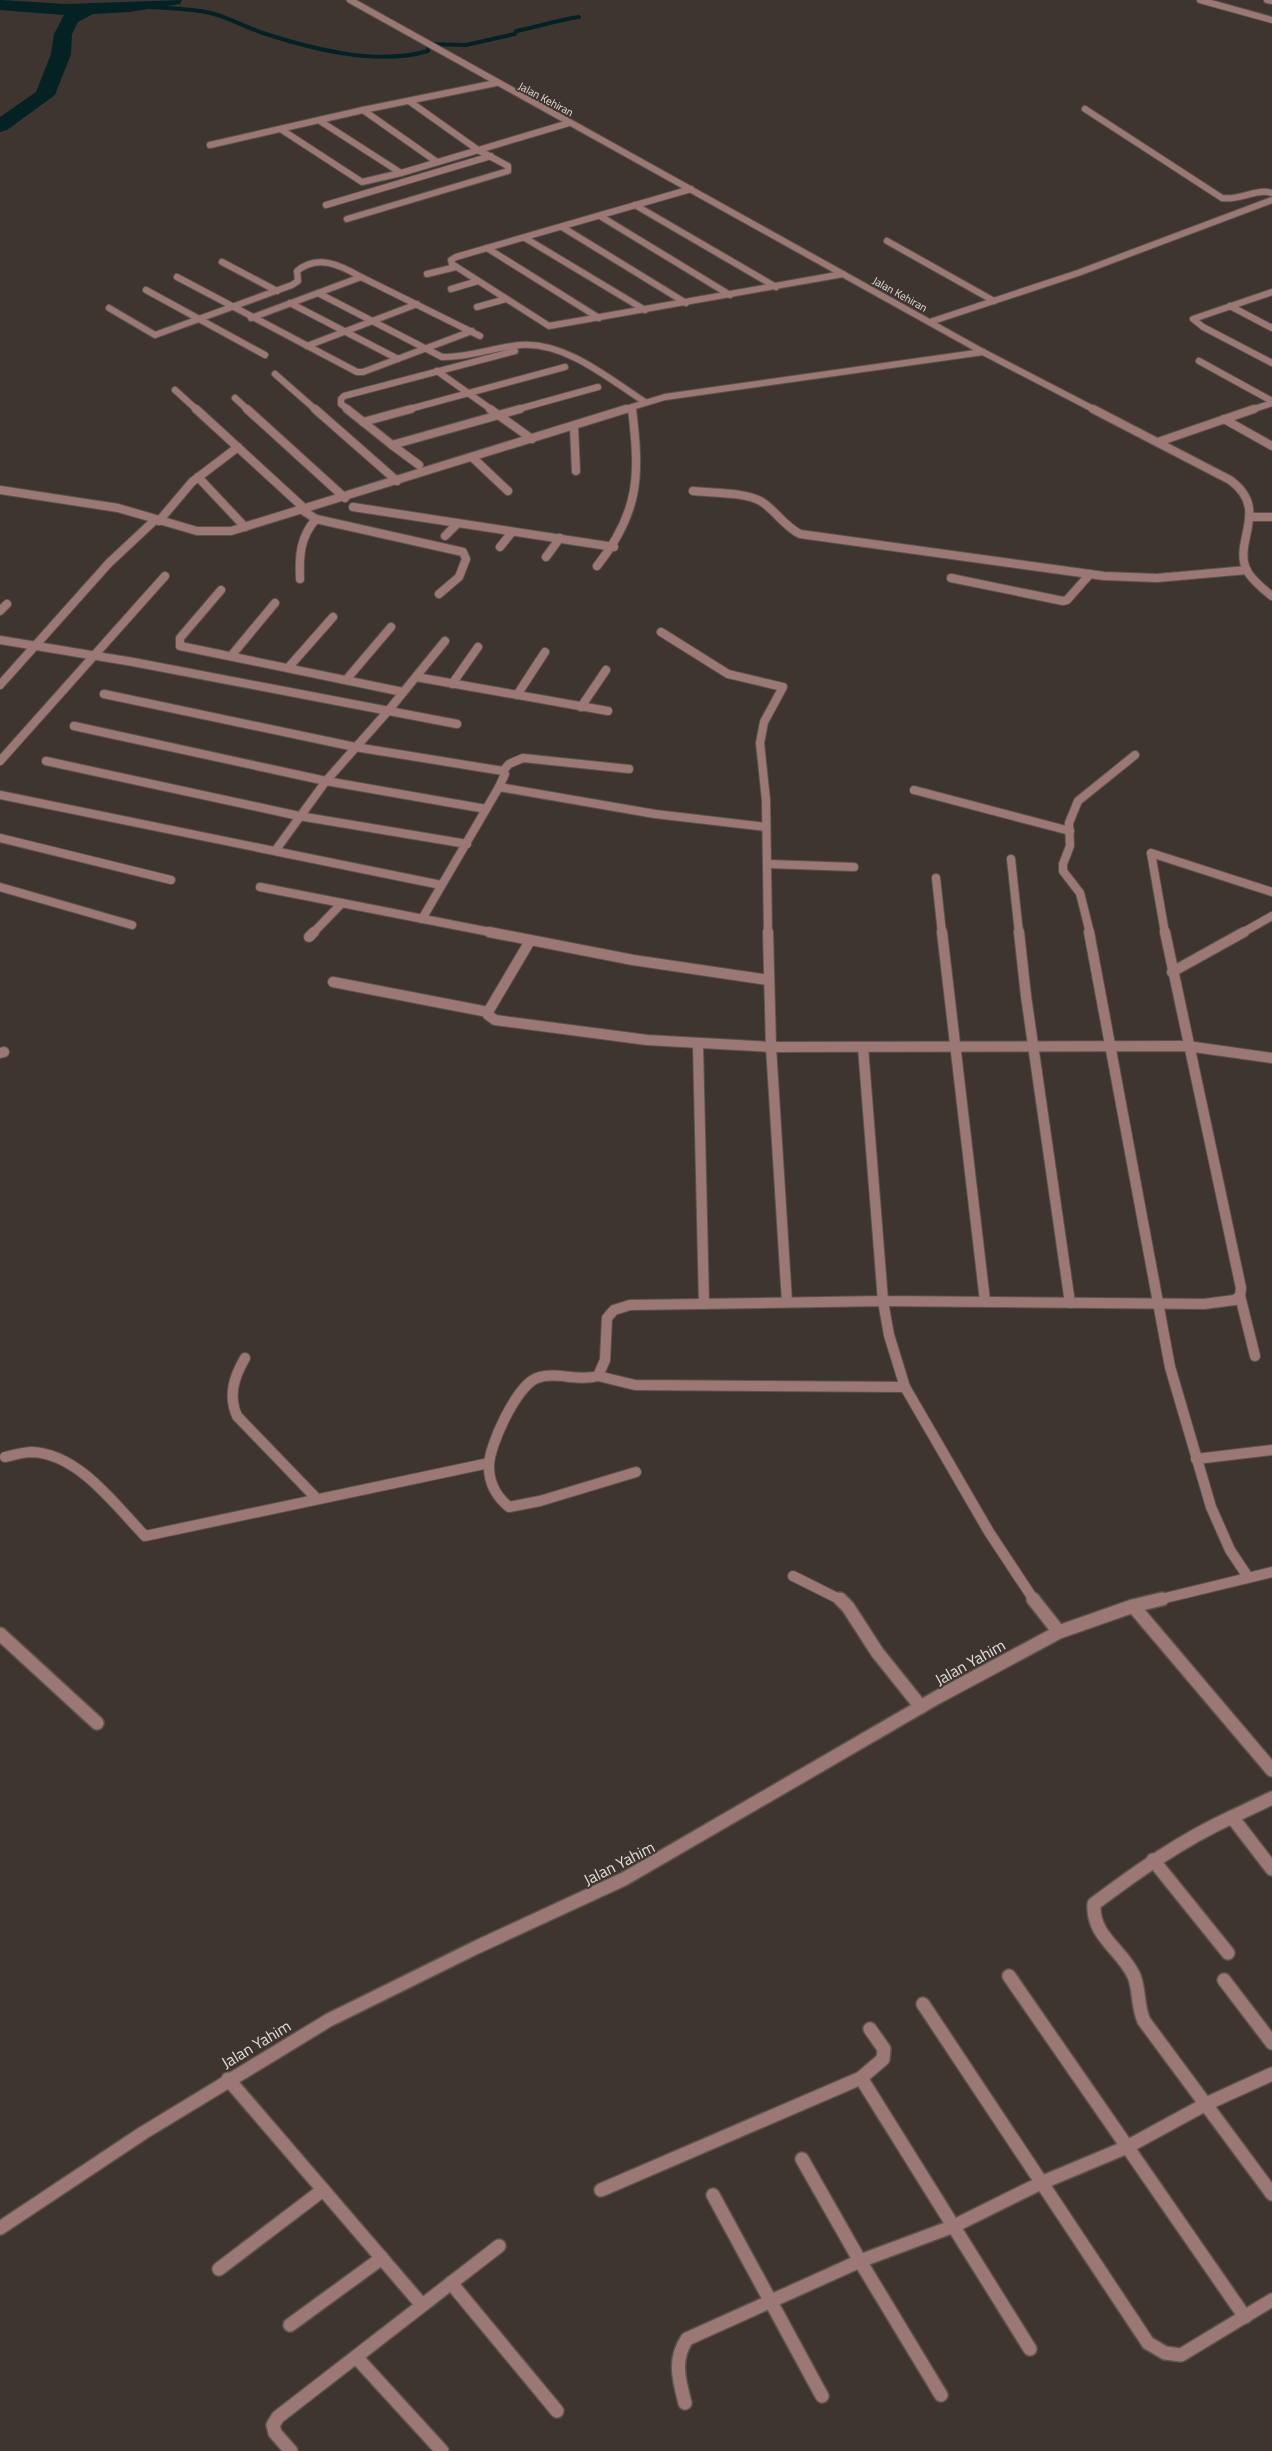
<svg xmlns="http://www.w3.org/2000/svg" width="1272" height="2451" viewBox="0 0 1272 2451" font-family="'Titillium Web',sans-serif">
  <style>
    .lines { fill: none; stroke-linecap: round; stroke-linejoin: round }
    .stream { stroke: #042124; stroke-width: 4 }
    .river { fill: #042124; fill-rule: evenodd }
    .minor-far3-casing { stroke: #5c534f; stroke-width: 8 }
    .minor-far2-casing { stroke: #5c534f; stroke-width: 10 }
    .minor-far1-casing { stroke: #5c534f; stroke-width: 12 }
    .minor-casing { stroke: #5c534f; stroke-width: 16 }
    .tertiary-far3-casing { stroke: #5c534f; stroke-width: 8 }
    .tertiary-far2-casing { stroke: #5c534f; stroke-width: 10 }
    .tertiary-far1-casing { stroke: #5c534f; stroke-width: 12 }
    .tertiary-casing { stroke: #5c534f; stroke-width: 16 }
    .minor-far3 { stroke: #9c7874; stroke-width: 6 }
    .minor-far2 { stroke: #9c7874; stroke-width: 8 }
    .minor-far1 { stroke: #9c7874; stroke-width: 10 }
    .minor { stroke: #9c7874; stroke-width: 13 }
    .tertiary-far3 { stroke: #9c7874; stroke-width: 6 }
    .tertiary-far2 { stroke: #9c7874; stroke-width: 8 }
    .tertiary-far1 { stroke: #9c7874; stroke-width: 10 }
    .tertiary { stroke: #9c7874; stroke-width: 13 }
    .labels { text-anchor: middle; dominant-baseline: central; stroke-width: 4; stroke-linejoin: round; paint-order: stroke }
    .far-street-label { font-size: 11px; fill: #e2dcd9; stroke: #3e3531 }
    .near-street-label { font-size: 16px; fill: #e2dcd9; stroke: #3e3531 }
  </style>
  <rect width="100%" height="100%" fill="#3e3531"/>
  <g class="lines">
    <!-- stream -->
    <path class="stream" d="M 137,6 C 160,8 183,8 206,12 C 225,15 244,27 263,33 C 312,49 377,66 428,51 L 428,44 L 466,45 L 515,34 L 516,31 C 538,27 557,20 579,17"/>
    <!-- river -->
    <path class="river" d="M 0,0 L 66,4 L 182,0 L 180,4 L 129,12 L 93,14 L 78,22 L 72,34 L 71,54 L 55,95 L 7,130 L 0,132 L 0,117 L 36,92 L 51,54 L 54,34 L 64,15 L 0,10 Z"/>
    <!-- minor-far3 casing -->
    <g class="minor-far3-casing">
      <g id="minor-far3">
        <path d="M 1200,0 L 1272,20"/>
        <path d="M 1267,0 L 1272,1"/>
        <path d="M 1085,109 L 1222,198 C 1240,201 1255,188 1272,193"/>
        <path d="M 363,110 L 437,162"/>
        <path d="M 320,121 L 401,173"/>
        <path d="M 282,130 L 362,182 L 401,173 L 569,123"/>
        <path d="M 210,145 L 363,110 L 496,83"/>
        <path d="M 691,189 L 456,257 L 451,260 L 452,264 L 549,326 L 843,274"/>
        <path d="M 326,205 L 491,156"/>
        <path d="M 635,205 L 776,287"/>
        <path d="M 600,216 L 730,295"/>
        <path d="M 347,219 L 508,171 L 508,166 L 478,150 L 409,101"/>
        <path d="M 562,227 L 686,303"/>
        <path d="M 525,238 L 645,310"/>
        <path d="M 887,241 L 994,301"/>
        <path d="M 487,248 L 599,318"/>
        <path d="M 222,262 L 277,291"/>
        <path d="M 427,274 L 456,267"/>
        <path d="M 177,277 L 357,372 L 363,372 L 472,331"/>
        <path d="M 451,289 L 478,281"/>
        <path d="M 146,290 L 265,355"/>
        <path d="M 1272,292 L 1193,319 L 1203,327 L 1272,363"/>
        <path d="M 318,293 L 442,357 C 469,358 494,347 521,345 C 566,342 609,379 645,402"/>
        <path d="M 290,303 L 398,359"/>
        <path d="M 1230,306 L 1272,328"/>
        <path d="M 477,307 L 506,299"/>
        <path d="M 109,308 L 155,335 L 292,285 L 298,281 L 297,271 C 318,254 340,265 361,277"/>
        <path d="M 251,318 L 361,277 L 480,336"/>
        <path d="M 930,322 L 1078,273 L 1272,200"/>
        <path d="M 307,346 L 417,304"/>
        <path d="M 1199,361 L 1272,401"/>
        <path d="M 437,371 L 492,410"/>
        <path d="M 275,374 L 316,410"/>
        <path d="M 175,390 L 197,410"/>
        <path d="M 235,398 L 248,410"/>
        <path d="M 632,408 L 632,410"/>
        <path d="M 349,410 L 341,404 L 341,399 L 344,396 L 515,351"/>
        <path d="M 406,410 L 565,367"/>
        <path d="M 515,410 L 598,387"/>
        <path d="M 622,410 L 665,397 L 983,352"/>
        <path d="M 1251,410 L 1272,403"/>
      </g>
    </g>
    <!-- minor-far2 casing -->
    <g class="minor-far2-casing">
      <g id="minor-far2">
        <path d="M 196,409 L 305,509"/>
        <path d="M 247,409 L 345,498"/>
        <path d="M 315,409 L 397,481"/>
        <path d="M 347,409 L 392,445"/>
        <path d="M 490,409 L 532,439"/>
        <path d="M 1224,419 L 1272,446"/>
        <path d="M 363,422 L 411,409"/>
        <path d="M 574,427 L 576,471"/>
        <path d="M 1158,442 L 1254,409"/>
        <path d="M 472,457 L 508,491"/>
        <path d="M 419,465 L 392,445 L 520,409"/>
        <path d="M 198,477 L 245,527"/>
        <path d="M 0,490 L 118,508 L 197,531 L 231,531 L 626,409"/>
        <path d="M 693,491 C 711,493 747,492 762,502 C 776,511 784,526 800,534 L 1104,576 L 1157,578 L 1247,570"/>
        <path d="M 353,507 L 614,547"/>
        <path d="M 302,510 L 316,519 L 463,552 L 466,559 L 459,577 L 439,594"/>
        <path d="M 1250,517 L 1272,517"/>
        <path d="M 159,521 L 192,482 L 238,447"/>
        <path d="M 445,536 L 457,524"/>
        <path d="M 500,547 L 512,532"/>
        <path d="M 546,557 L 560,538"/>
        <path d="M 597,566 C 640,512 640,475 632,409"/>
        <path d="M 951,578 L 1063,601 L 1067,600 L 1090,574"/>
        <path d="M 300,579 C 299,556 300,537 316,519"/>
        <path d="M 221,590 L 180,638 L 180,646 L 403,692"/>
        <path d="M 0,611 L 7,604"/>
        <path d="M 661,632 L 728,674 L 783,687 L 764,722 L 760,743 L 766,800 L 768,933"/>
        <path d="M 0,640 L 133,662 L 457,724"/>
        <path d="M 231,656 L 275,603"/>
        <path d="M 288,668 L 333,617"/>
        <path d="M 416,677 L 608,711"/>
        <path d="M 346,680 L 391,627"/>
        <path d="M 452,684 L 478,647"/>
        <path d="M 0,685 L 109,563 L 155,520"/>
        <path d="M 104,694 L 355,747 L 503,771 L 505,774 L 499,787 L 422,919"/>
        <path d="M 517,695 L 545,652"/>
        <path d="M 581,707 L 606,670"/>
        <path d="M 74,726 L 326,781 L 486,809"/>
        <path d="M 0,761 L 165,576"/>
        <path d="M 46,761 L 299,816 L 467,844"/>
        <path d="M 503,771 L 509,764 L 523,758 L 629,769"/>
        <path d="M 499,787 L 655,814 L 766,827"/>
        <path d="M 914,790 L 1070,831"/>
        <path d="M 0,795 L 441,885"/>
        <path d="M 0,838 L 171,880"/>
        <path d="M 275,851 L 326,781 L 388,711 L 445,641"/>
        <path d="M 1011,859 L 1019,933"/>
        <path d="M 768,864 L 854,867"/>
        <path d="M 936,878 L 942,933"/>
        <path d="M 0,887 L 132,925"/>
        <path d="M 260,887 L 495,933"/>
        <path d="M 313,933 L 342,903"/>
        <path d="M 1090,933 L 1080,893 L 1063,871 L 1063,864 L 1070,846 L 1069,823 L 1078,801 L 1135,755"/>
        <path d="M 1165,933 L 1151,853 L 1272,892"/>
        <path d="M 1242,933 L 1272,916"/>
      </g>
    </g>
    <!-- minor-far1 casing -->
    <g class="minor-far1-casing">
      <g id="minor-far1">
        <path d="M 489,932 L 633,960 L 768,980"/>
        <path d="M 942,932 L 985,1301"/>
        <path d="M 1019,932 L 1026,996 L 1070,1303"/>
        <path d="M 1089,932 L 1170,1367 L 1211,1507 L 1230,1550 L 1248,1577"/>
        <path d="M 309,937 L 314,932"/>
        <path d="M 530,941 L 488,1012 L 488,1015 L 495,1020 L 647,1040 L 771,1047 L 768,932"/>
        <path d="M 1172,972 L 1244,932"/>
        <path d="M 333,982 L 488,1012"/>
        <path d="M 698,1045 L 704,1304"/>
        <path d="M 863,1047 L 883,1301 L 1204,1304 L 1235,1300 L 1240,1296 L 1241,1288 L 1165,932"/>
        <path d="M 0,1053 L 4,1052"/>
        <path d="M 1240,1296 L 1255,1356"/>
        <path d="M 787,1302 L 771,1047 L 1187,1046 L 1272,1058"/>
        <path d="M 245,1358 C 234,1377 228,1395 237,1416 L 317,1499"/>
        <path d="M 598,1376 L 635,1385 L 905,1387"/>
        <path d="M 5,1457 C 14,1455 23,1452 32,1452 C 79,1454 115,1505 145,1536 L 489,1463"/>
        <path d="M 1196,1459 L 1272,1450"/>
        <path d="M 636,1472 L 540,1501 L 509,1507 C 497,1497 489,1483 489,1467 C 488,1447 517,1385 537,1378 C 556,1371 578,1382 598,1376 L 605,1360 L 607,1318 L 614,1310 L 630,1305 L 883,1301 L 889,1335 L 905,1387 L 989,1532 L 1034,1600"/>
        <path d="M 793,1576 L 841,1600"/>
      </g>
    </g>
    <!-- minor casing -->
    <g class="minor-casing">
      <g id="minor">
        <path d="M 840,1599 L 848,1607 L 877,1652 L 921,1707"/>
        <path d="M 1033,1599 L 1059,1632"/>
        <path d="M 1133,1606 L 1272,1770"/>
        <path d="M 0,1634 L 97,1723"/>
        <path d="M 1272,1798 L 1232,1817 L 1272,1869"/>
        <path d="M 1232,1817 C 1182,1840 1138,1871 1094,1904 C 1092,1937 1122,1949 1134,1976 C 1140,1991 1137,2006 1144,2021 L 1272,2194"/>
        <path d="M 1153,1860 L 1228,1953"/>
        <path d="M 1009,1976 L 1245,2317"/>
        <path d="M 1224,1980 L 1272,2043"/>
        <path d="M 923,2004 L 1148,2343 L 1165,2353 L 1181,2355 L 1272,2300"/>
        <path d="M 861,2078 L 1030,2349"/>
        <path d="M 228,2079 L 422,2305"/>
        <path d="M 802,2159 L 860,2261 L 941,2395"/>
        <path d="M 601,2190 L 861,2078 L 883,2059 L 884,2049 L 870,2029"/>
        <path d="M 713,2195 L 822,2396"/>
        <path d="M 219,2269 L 323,2190"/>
        <path d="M 451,2283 L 557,2411"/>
        <path d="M 290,2325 L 382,2258"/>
        <path d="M 357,2358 L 442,2451"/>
        <path d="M 685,2403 C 679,2380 673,2360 687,2339 L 860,2261 L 954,2226 L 1041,2183 L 1127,2147 L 1206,2104 L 1272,2074"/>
        <path d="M 291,2451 L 275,2433 L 273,2425 L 278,2417 L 499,2246"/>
      </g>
    </g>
    <!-- tertiary-far3 casing -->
    <g class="tertiary-far3-casing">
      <path id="tertiary-far3" d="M 350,0 L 983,352 L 1095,410"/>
    </g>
    <!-- tertiary-far2 casing -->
    <g class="tertiary-far2-casing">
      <path id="tertiary-far2" d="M 1093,409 L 1230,480 C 1271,510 1232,541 1247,571 C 1253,581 1263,589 1272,596"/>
    </g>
    <!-- tertiary-far1 casing -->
    <g class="tertiary-far1-casing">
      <path id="tertiary-far1" d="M 1157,1600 L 1272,1572"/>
    </g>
    <!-- tertiary casing -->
    <g class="tertiary-casing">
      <path id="tertiary" d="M 0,2228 L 143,2133 L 329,2020 L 477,1947 L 624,1879 L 936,1698 L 1059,1632 L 1133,1606 L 1162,1599"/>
    </g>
    <!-- minor-far3 -->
    <use href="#minor-far3" class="minor-far3"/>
    <!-- minor-far2 -->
    <use href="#minor-far2" class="minor-far2"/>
    <!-- minor-far1 -->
    <use href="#minor-far1" class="minor-far1"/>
    <!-- minor -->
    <use href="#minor" class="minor"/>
    <!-- tertiary-far3 -->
    <use href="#tertiary-far3" class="tertiary-far3"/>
    <!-- tertiary-far2 -->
    <use href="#tertiary-far2" class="tertiary-far2"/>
    <!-- tertiary-far1 -->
    <use href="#tertiary-far1" class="tertiary-far1"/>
    <!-- tertiary -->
    <use href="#tertiary" class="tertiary"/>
  </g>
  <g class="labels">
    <!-- far-street labels -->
    <g class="far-street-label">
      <text transform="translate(546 99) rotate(28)">Jalan Kehiran</text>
      <text transform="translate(900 294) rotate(29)">Jalan Kehiran</text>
    </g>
    <!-- near-street labels -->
    <g class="near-street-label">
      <text transform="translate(970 1662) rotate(-29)">Jalan Yahim</text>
      <text transform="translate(619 1863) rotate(-27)">Jalan Yahim</text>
      <text transform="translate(256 2044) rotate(-31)">Jalan Yahim</text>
    </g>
  </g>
</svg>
